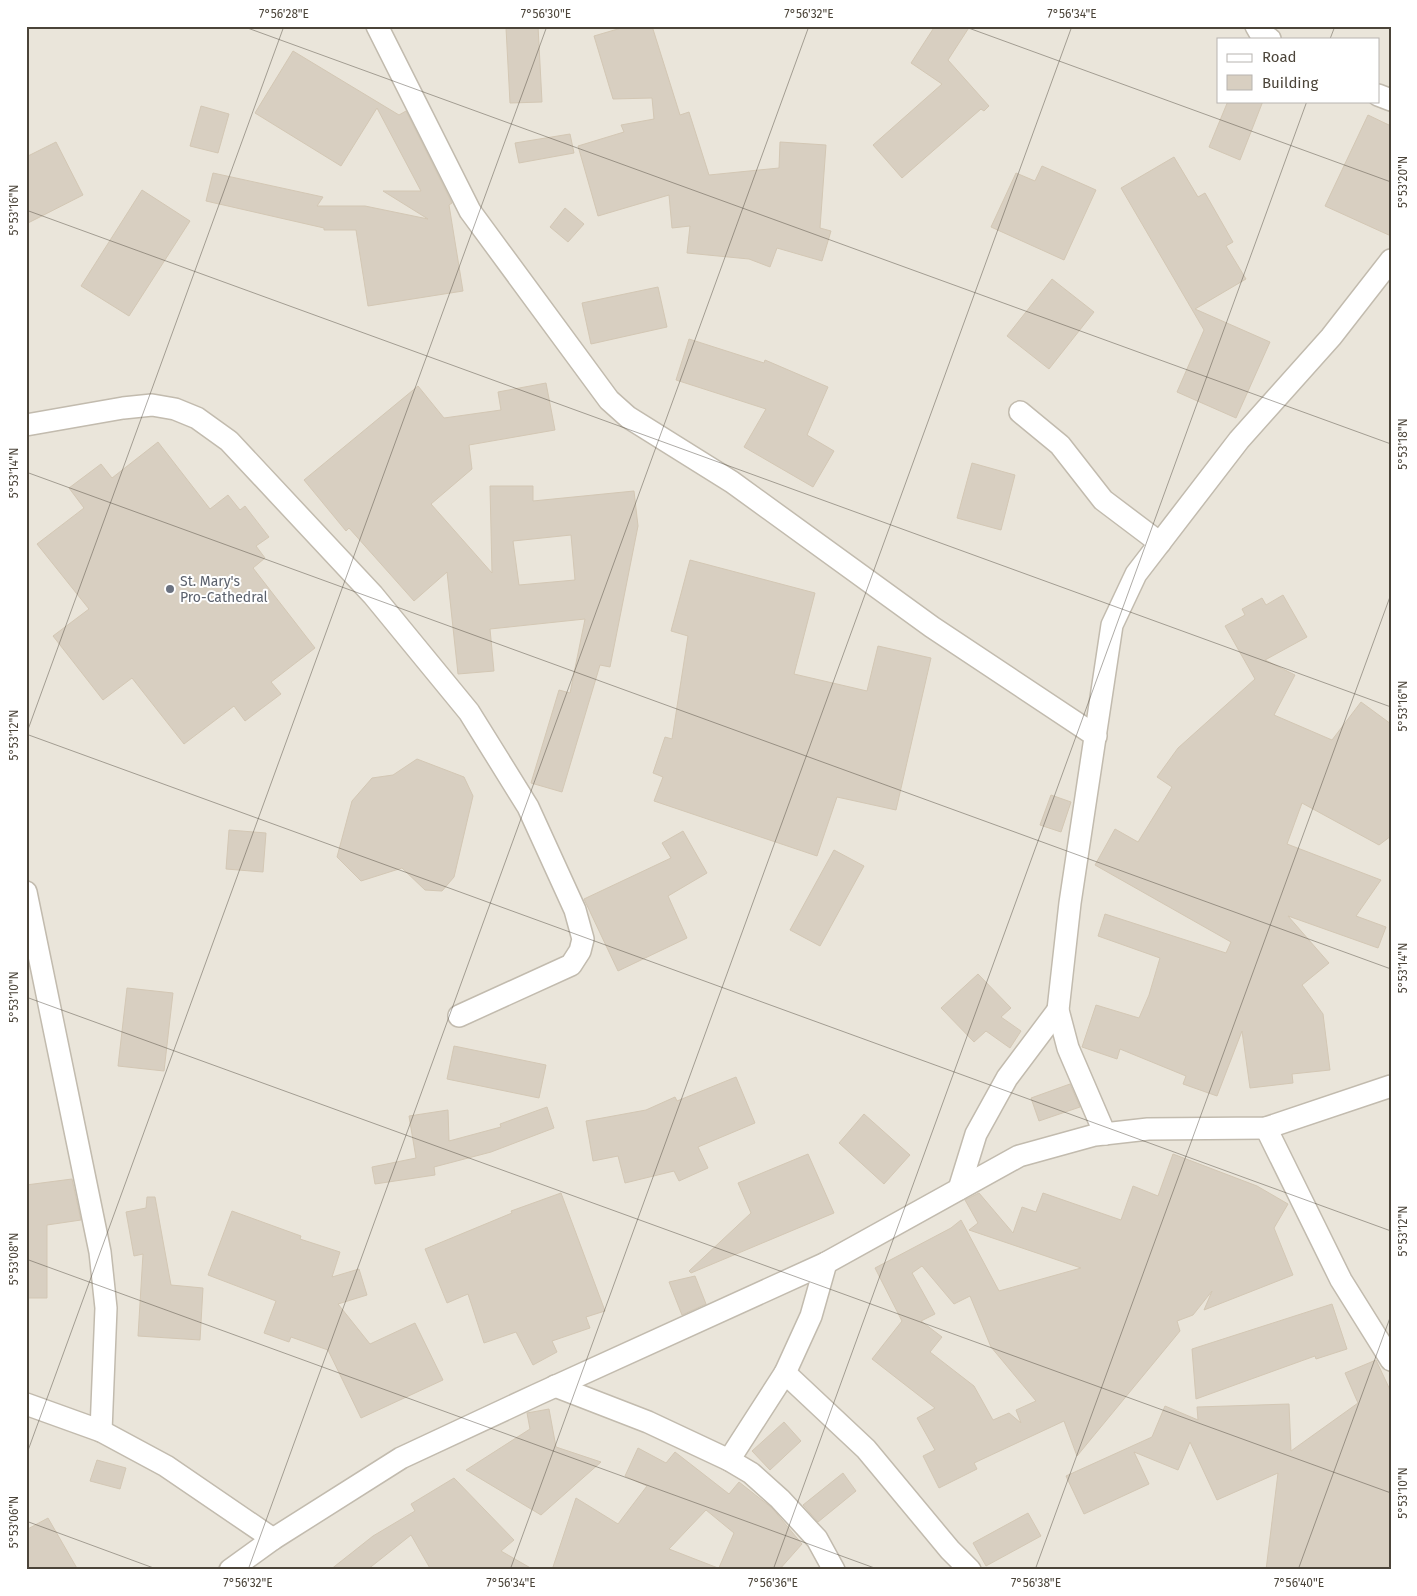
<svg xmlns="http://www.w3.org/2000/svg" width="1417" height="1596" viewBox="0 0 1417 1596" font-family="'Fira Sans',sans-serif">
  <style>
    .residential { fill: #eae5da; fill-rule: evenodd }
    .building { fill: #d8cfc1; stroke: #d3c7b4; fill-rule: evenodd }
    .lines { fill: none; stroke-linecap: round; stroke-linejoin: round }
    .street-casing { stroke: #c2bbae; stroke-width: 24 }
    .street { stroke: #fff; stroke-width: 21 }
    .ticks { fill: none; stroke: #4b4439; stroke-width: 1; stroke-opacity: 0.45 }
    .worship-dot { fill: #6b7280; stroke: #fff; stroke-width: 2 }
    .labels { text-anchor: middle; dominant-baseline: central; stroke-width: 4; stroke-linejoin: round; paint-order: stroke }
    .worship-label { font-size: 14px; fill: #5b616d; stroke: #fff; text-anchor: start }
    .neatline { fill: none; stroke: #4b4439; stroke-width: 2 }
    .ticks-label { font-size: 12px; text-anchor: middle; fill: #4b4439 }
  </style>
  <rect width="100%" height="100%" fill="#f6f3ec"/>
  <!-- residential -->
  <path class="residential" d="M 26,26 L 1391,26 L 1391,1570 L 26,1570 ZM 1218,39 L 1378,39 L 1378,101 L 1218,101 Z"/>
  <!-- building -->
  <g class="building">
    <path d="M 538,26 L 542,102 L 510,103 L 506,28 Z"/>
    <path d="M 628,26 L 652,26 L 680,115 L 689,112 L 709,175 L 779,168 L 780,142 L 826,145 L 820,228 L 831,231 L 822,261 L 777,248 L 770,267 L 749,259 L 687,253 L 690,226 L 672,228 L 669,195 L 598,216 L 578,146 L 624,132 L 621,125 L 654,119 L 652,98 L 613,99 L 594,36 Z"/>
    <path d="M 935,26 L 970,26 L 948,60 L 989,106 L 984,111 L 981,109 L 902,178 L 873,145 L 942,84 L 911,63 Z"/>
    <path d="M 293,51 L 399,115 L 406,111 L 452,203 L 449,205 L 463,291 L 368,306 L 356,230 L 324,230 L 324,228 L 206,201 L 213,173 L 323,197 L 317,206 L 365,206 L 428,219 L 383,191 L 421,191 L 377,108 L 341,166 L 255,113 Z"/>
    <path d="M 1228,101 L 1263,101 L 1240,160 L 1209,147 Z"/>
    <path d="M 201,106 L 229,114 L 218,153 L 190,146 Z"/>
    <path d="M 1368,115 L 1391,126 L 1391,236 L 1325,206 Z"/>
    <path d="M 570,134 L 574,153 L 519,163 L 515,143 Z"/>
    <path d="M 56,142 L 83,195 L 26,224 L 26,157 Z"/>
    <path d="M 1174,157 L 1198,197 L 1205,193 L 1233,242 L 1226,246 L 1246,279 L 1195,309 L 1270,342 L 1236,418 L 1177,392 L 1204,330 L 1121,188 Z"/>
    <path d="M 1042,166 L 1096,190 L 1064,260 L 991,227 L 1016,173 L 1035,181 Z"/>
    <path d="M 142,190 L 190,221 L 129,316 L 81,286 Z"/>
    <path d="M 565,208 L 584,224 L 568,242 L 550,227 Z"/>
    <path d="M 1052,279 L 1094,312 L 1049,369 L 1007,336 Z"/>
    <path d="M 658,287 L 667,327 L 591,344 L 582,303 Z"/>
    <path d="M 689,339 L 764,363 L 765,360 L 828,387 L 807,435 L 834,451 L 813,487 L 744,447 L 766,409 L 676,380 Z"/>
    <path d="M 546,383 L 555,430 L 469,445 L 472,469 L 431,504 L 492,573 L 490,486 L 533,486 L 533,501 L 634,491 L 638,526 L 610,667 L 600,665 L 562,792 L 531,783 L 559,690 L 570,693 L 585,619 L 490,629 L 494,671 L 458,674 L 447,572 L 414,601 L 349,528 L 346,531 L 304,480 L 418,386 L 444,418 L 501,410 L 498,392 ZM 571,535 L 575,580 L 519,585 L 513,541 Z"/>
    <path d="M 158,442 L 210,509 L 228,495 L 240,510 L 245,506 L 269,537 L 256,546 L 265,558 L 253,568 L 315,648 L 271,682 L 281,694 L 245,721 L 234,706 L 184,744 L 132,678 L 103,700 L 53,636 L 89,609 L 37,544 L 84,508 L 69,488 L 101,464 L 112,478 Z"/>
    <path d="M 972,463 L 1015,475 L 1001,530 L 957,518 Z"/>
    <path d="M 690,560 L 815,593 L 794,674 L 867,691 L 878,646 L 931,658 L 896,810 L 837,797 L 817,856 L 654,801 L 663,777 L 653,773 L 665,737 L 672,739 L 688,636 L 671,631 Z"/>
    <path d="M 1283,595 L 1307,637 L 1265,660 L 1295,675 L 1274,715 L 1332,740 L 1361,702 L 1391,724 L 1391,836 L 1379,845 L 1302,803 L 1287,844 L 1381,880 L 1356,916 L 1386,927 L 1378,948 L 1288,916 L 1329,963 L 1302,985 L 1323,1014 L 1330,1070 L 1292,1074 L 1293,1083 L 1250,1088 L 1242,1031 L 1217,1096 L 1183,1084 L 1186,1076 L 1120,1049 L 1117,1059 L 1082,1047 L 1096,1005 L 1139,1018 L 1149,995 L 1160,958 L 1098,936 L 1105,914 L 1226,953 L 1231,942 L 1095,865 L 1115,829 L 1138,842 L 1172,787 L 1157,777 L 1178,748 L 1255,679 L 1225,626 L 1245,615 L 1242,609 L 1262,598 L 1266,605 Z"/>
    <path d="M 417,759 L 464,777 L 473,796 L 454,877 L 442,891 L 425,890 L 402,868 L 361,881 L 337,857 L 352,801 L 372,778 L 393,775 Z"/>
    <path d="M 1051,795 L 1071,802 L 1061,832 L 1040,825 Z"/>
    <path d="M 229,830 L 266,833 L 263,872 L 226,869 Z"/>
    <path d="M 683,831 L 707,873 L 668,896 L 687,938 L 618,971 L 584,899 L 671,858 L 662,843 Z"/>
    <path d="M 834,850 L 864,866 L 820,946 L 790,930 Z"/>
    <path d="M 978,974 L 1011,1008 L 1001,1017 L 1021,1031 L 1010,1048 L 986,1031 L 974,1042 L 941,1008 Z"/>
    <path d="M 127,988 L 173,993 L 164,1071 L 118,1066 Z"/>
    <path d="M 454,1046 L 546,1065 L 539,1098 L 447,1079 Z"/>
    <path d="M 736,1077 L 755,1123 L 698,1147 L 708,1168 L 679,1181 L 674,1171 L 625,1183 L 618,1156 L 593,1161 L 586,1121 L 646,1110 L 675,1097 L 677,1101 Z"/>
    <path d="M 1070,1084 L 1080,1107 L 1039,1121 L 1031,1098 Z"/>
    <path d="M 547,1107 L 554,1128 L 491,1152 L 434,1167 L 435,1175 L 375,1184 L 372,1167 L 416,1158 L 409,1116 L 448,1110 L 449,1141 L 501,1127 L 500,1124 Z"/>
    <path d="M 864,1114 L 910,1155 L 884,1184 L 839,1143 Z"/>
    <path d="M 808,1154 L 834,1213 L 691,1273 L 689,1271 L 751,1213 L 738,1183 Z"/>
    <path d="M 1173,1154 L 1257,1186 L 1288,1204 L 1274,1228 L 1293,1275 L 1204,1310 L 1212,1291 L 1193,1315 L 1177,1321 L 1180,1331 L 1077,1456 L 1064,1421 L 974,1463 L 977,1469 L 939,1488 L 923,1456 L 935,1450 L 917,1418 L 935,1408 L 872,1359 L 902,1321 L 875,1268 L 951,1228 L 961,1220 L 999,1291 L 1081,1268 L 969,1230 L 978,1223 L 965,1200 L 979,1193 L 1013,1233 L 1022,1207 L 1036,1212 L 1043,1193 L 1121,1220 L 1133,1186 L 1158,1196 ZM 922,1266 L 954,1304 L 970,1296 L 991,1347 L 1036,1401 L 1016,1410 L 1021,1423 L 1009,1413 L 993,1420 L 974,1386 L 930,1352 L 942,1337 L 921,1321 L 935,1314 L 912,1273 Z"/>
    <path d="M 72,1179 L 81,1220 L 47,1225 L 47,1298 L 26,1298 L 26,1185 Z"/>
    <path d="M 561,1193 L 605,1311 L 586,1317 L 590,1328 L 552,1341 L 557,1352 L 533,1365 L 516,1332 L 484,1343 L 468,1294 L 447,1303 L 425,1249 L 512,1213 L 511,1211 Z"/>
    <path d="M 147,1197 L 155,1197 L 171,1285 L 203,1288 L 200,1340 L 138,1336 L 143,1254 L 134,1256 L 126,1212 L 146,1208 Z"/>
    <path d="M 232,1211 L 301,1236 L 300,1239 L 340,1252 L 332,1277 L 359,1269 L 367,1295 L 338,1304 L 370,1344 L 415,1323 L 443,1380 L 361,1418 L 328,1350 L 291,1337 L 289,1342 L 264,1333 L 276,1301 L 208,1275 Z"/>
    <path d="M 695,1276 L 706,1304 L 682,1315 L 669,1282 Z"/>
    <path d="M 1332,1304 L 1347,1349 L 1316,1359 L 1315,1356 L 1196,1399 L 1192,1349 Z"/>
    <path d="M 1376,1360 L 1391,1392 L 1391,1570 L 1266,1570 L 1278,1473 L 1217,1500 L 1190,1442 L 1178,1470 L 1134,1452 L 1149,1484 L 1084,1514 L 1066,1476 L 1152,1437 L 1165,1406 L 1198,1420 L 1197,1407 L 1289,1404 L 1291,1451 L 1358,1403 L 1345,1373 Z"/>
    <path d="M 549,1409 L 556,1447 L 601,1462 L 541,1515 L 466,1470 L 530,1429 L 527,1413 Z"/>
    <path d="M 784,1422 L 801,1441 L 770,1470 L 752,1451 Z"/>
    <path d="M 638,1448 L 666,1463 L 675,1452 L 729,1494 L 739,1482 L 772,1508 L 802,1544 L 779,1570 L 718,1570 L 734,1533 L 706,1510 L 669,1549 L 718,1568 L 718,1570 L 552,1570 L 576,1498 L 618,1524 L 647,1486 L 625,1476 Z"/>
    <path d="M 97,1460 L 126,1468 L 120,1489 L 90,1481 Z"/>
    <path d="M 843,1473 L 856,1491 L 818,1522 L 803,1505 Z"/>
    <path d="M 454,1478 L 514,1540 L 501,1551 L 534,1570 L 431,1570 L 411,1535 L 367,1570 L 330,1570 L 373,1536 L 415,1511 L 411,1504 Z"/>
    <path d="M 1028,1513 L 1041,1536 L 986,1566 L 973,1543 Z"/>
    <path d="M 48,1518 L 78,1570 L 26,1570 L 26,1530 Z"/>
  </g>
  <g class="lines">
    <!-- street casing -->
    <g class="street-casing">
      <g id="street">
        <path d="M 377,26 L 470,211 L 609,400 L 628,417 L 732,482 L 932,627 L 1096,736"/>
        <path d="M 1256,26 L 1260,33 L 1270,39"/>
        <path d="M 1378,95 L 1391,100"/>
        <path d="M 1020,412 L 1060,445 L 1103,500 L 1160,543"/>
        <path d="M 26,425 L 123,408 L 152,405 L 175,409 L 197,418 L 229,441 L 373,595 L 469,712 L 528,807 L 575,910 L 583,939 L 580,951 L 571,965 L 459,1016"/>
        <path d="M 26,892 L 100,1252 L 106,1308 L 101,1431"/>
        <path d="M 1266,1128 L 1341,1280 L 1391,1360"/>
        <path d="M 1105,1134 L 1068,1048 L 1058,1010 L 1070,903 L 1112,625 L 1136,574 L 1239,440 L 1331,337 L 1391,260"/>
        <path d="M 959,1189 L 976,1134 L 1007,1078 L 1058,1010"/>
        <path d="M 785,1373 L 866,1449 L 950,1550 L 970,1570"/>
        <path d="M 555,1386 L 648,1422 L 729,1460 L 751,1473 L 780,1499 L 817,1539 L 834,1570"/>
        <path d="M 26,1404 L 101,1431 L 166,1466 L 273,1539"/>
        <path d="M 729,1460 L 785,1373 L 811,1316 L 826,1263"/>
        <path d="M 230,1570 L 273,1539 L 401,1458 L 536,1395 L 826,1263 L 1019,1156 L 1095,1135 L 1148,1129 L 1266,1128 L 1391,1086"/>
      </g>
    </g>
    <!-- street -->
    <use href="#street" class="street"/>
  </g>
  <!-- ticks -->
  <path class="ticks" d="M 242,26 L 1391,444M 963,26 L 1391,182M 1330,39 L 1335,26M 26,210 L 1391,707M 26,472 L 1391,969M 26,734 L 1391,1231M 26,735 L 284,26M 26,997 L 1391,1493M 26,1259 L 880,1570M 26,1456 L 547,26M 26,1521 L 159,1570M 248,1570 L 809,26M 510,1570 L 1072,26M 773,1570 L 1307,101M 1035,1570 L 1391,594M 1298,1570 L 1391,1315"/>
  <!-- markers -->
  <circle class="worship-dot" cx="170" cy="589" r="5"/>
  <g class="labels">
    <!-- worship labels -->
    <g class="worship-label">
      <text x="180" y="581">St. Mary's<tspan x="180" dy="16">Pro-Cathedral</tspan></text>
    </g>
  </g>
  <!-- border -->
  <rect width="1417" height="1596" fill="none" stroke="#ffffff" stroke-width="55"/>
  <!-- legend -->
  <rect x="1217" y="38" width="162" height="65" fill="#ffffff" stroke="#b7b4b0"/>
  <rect x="1227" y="54" width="25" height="8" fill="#ffffff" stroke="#b7b4b0"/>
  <text x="1262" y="62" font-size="15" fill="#4b4439">Road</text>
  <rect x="1227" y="75" width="25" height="15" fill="#d8cfc1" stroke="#b7b4b0"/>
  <text x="1262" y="88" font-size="15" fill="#4b4439">Building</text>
  <rect x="28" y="28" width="1362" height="1540" class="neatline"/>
  <g class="ticks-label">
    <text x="284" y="18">7°56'28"E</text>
    <text x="546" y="18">7°56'30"E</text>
    <text x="809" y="18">7°56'32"E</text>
    <text x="1072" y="18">7°56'34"E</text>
    <text transform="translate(1403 182) rotate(-90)" y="4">5°53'20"N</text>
    <text transform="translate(14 210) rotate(-90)" y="4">5°53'16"N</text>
    <text transform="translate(1403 444) rotate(-90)" y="4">5°53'18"N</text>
    <text transform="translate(14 473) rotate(-90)" y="4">5°53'14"N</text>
    <text transform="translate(1403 706) rotate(-90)" y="4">5°53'16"N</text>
    <text transform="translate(14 735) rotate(-90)" y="4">5°53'12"N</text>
    <text transform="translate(1403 968) rotate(-90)" y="4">5°53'14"N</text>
    <text transform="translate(14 997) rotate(-90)" y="4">5°53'10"N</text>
    <text transform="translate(1403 1231) rotate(-90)" y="4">5°53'12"N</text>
    <text transform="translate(14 1259) rotate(-90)" y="4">5°53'08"N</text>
    <text transform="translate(1403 1493) rotate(-90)" y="4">5°53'10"N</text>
    <text transform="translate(14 1522) rotate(-90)" y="4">5°53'06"N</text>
    <text x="248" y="1587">7°56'32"E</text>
    <text x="511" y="1587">7°56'34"E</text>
    <text x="773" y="1587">7°56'36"E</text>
    <text x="1036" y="1587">7°56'38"E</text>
    <text x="1299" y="1587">7°56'40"E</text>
  </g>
</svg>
